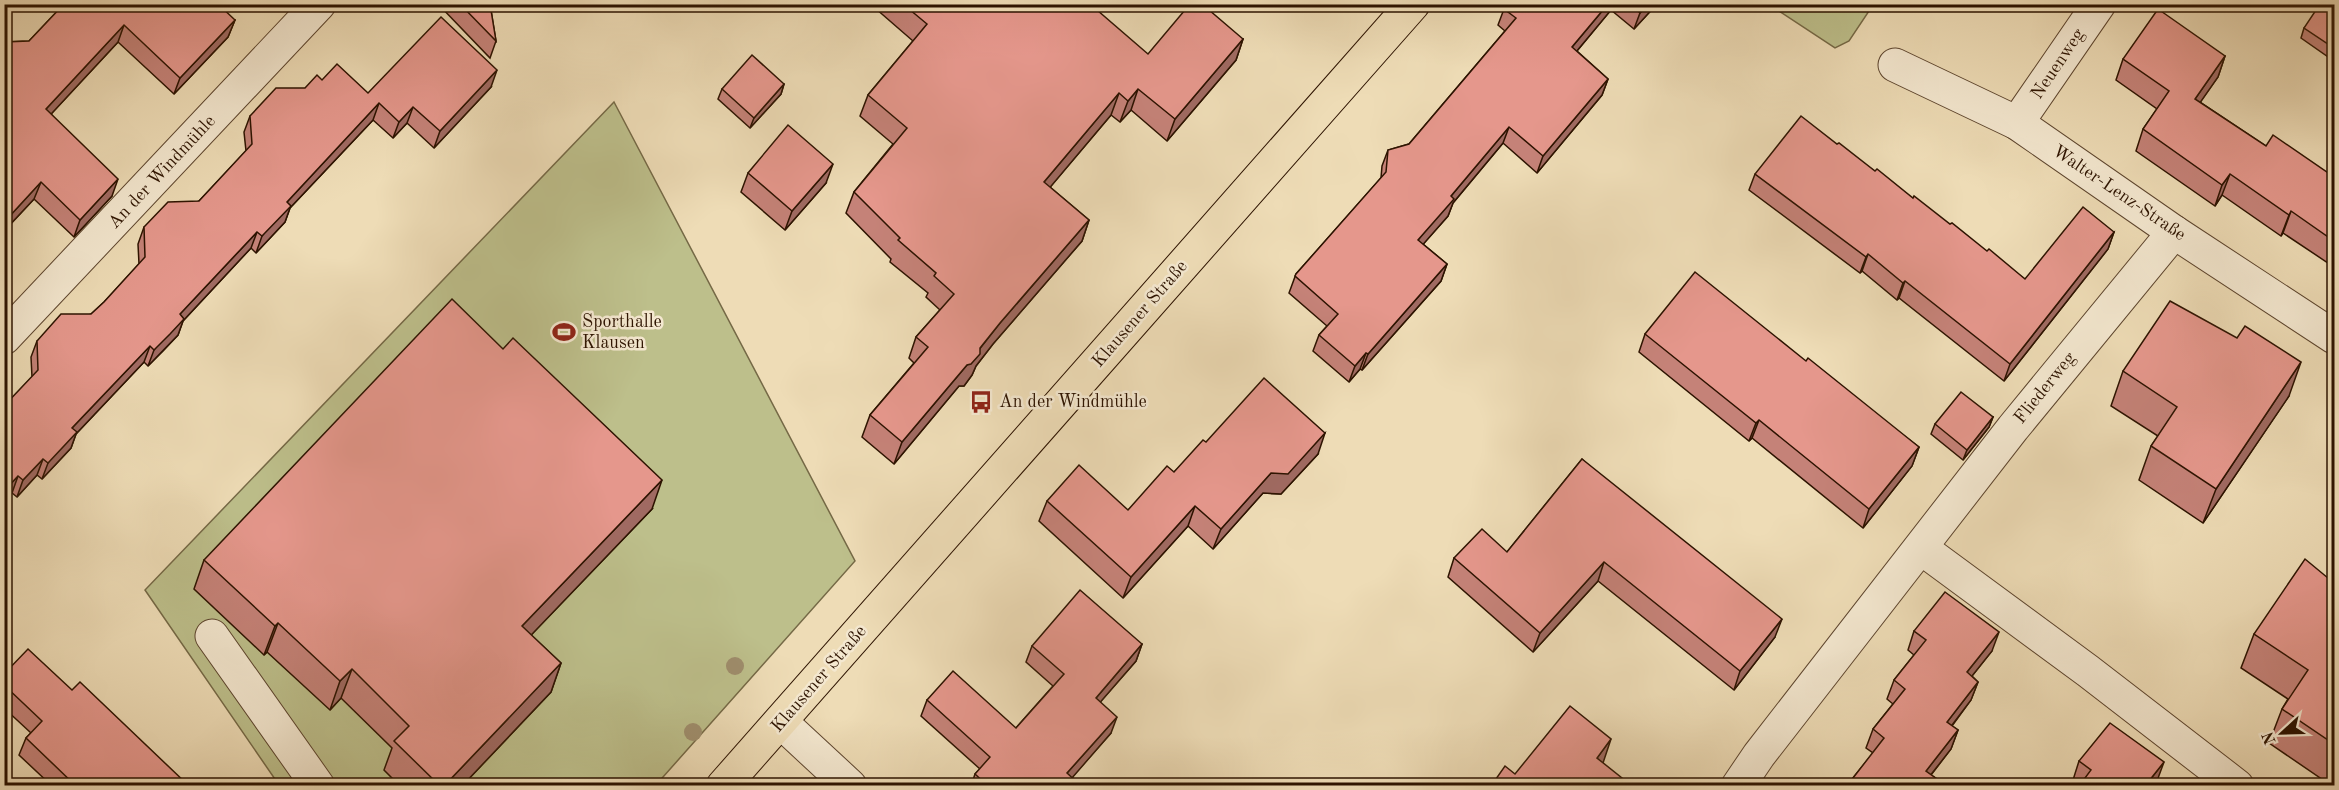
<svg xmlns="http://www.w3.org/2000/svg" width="2339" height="790" viewBox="0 0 2339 790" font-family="'Old Standard TT',serif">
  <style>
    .green { fill: #bdbf8b; stroke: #756946; stroke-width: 1.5 }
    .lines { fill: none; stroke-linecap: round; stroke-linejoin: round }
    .minor-casing { stroke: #5d452e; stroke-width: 35 }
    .major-casing { stroke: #2d1300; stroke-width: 35 }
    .minor { stroke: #f4e8d0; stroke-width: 33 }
    .major { stroke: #eedcb6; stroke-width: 33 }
    .tree { fill: #9f8e6d }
    .wall { fill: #c58278; stroke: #2d1300; stroke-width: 1.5 }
    .shaded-wall { fill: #a06a62; stroke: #2d1300; stroke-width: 1.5 }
    .building { fill: #e5978c; stroke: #2d1300; stroke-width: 1.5 }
    .labels { text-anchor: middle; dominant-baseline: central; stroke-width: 5; stroke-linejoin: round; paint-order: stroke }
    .street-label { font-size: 18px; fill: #2d1300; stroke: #f4e8d0 }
    .poi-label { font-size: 18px; fill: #2d1300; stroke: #f4e8d0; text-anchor: start }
  </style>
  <rect width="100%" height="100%" fill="#eedcb6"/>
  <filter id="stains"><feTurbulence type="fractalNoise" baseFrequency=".00333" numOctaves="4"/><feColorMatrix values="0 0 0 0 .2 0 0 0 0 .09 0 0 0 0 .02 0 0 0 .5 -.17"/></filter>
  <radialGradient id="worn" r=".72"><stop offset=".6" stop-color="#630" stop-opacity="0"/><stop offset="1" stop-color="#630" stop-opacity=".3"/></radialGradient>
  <!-- green -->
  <g class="green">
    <path d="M 1770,5 L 1873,5 L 1849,41 L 1835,48 Z"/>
    <path d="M 614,102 L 855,561 L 655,786 L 279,785 L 145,590 Z"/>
  </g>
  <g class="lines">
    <!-- minor casing -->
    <g class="minor-casing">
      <g id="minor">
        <path d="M 1895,65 L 2017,123 L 2174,232 L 2334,337"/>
        <path d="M 2017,123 L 2099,4"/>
        <path d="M 4,338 L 319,4"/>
        <path d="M 1921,548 L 2088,671 L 2237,786"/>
        <path d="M 212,636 L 318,786"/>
        <path d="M 781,722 L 850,786"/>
        <path d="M 1738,786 L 1759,755 L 2013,428 L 2174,232"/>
      </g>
    </g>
    <!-- major casing -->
    <g class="major-casing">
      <path id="major" d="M 723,786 L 1413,4"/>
    </g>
    <!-- minor -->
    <use href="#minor" class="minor"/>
    <!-- major -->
    <use href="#major" class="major"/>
  </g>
  <!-- trees -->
  <g class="tree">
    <circle cx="735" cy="666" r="9"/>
    <circle cx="693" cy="732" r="9"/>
  </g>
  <!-- wall -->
  <g class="wall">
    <path d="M 64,4 L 235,20 L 228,37 L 174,94 L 118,42 L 51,114 L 112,196 L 74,237 L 34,199 L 4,231 L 4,42 L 29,41 Z"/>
    <path d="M 438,4 L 490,4 L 496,41 L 490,58 Z"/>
    <path d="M 876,4 L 966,4 L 971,8 L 1148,54 L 1243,39 L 1236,60 L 1167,141 L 1131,110 L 1120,122 L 1111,115 L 1050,187 L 1089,220 L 1082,241 L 993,344 L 976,366 L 972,375 L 964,386 L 959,386 L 894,464 L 862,437 L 870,415 L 914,363 L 909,358 L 916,337 L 940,310 L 926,297 L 928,293 L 890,262 L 891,259 L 846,213 L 854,192 L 893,144 L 860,116 L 868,95 L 913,41 L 875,8 Z"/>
    <path d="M 1507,4 L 1657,4 L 1634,29 L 1611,10 L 1577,51 L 1608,79 L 1602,95 L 1537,173 L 1503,143 L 1453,203 L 1448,216 L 1423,244 L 1447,264 L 1441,281 L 1362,370 L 1360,369 L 1349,382 L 1313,351 L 1319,335 L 1327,326 L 1289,293 L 1296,274 L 1381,178 L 1382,166 L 1388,150 L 1409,144 L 1505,31 L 1498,25 L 1504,9 Z"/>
    <path d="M 2334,4 L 2334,61 L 2301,38 L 2304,28 Z"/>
    <path d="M 2225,56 L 2218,77 L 2200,102 L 2266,146 L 2334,177 L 2334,267 L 2283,233 L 2281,236 L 2222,195 L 2215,206 L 2136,151 L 2143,129 L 2157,109 L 2116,80 L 2123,59 Z"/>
    <path d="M 322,80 L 368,93 L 491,87 L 434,148 L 407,123 L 393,138 L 373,120 L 290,208 L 285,222 L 256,253 L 251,248 L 183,321 L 178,335 L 164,350 L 148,366 L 144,362 L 76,434 L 71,448 L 42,479 L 37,475 L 17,497 L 12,493 L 4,501 L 4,406 L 32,377 L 31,357 L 37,341 L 91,314 L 104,302 L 139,264 L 138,244 L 144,227 L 199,201 L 246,151 L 244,132 L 250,116 Z"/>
    <path d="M 784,84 L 781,94 L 750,128 L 718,99 L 722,89 Z"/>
    <path d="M 1837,144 L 2025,279 L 2114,232 L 2108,249 L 2004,381 L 1899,298 L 1897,300 L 1862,271 L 1860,273 L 1749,190 L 1755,174 Z"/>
    <path d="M 748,173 L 826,183 L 785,230 L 741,192 Z"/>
    <path d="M 1645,334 L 1806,361 L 1919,447 L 1912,466 L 1863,528 L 1752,438 L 1749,441 L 1639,352 Z"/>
    <path d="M 2123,371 L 2289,396 L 2203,523 L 2139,480 L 2151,446 L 2158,436 L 2111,406 Z"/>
    <path d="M 1993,417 L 1989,427 L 1963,460 L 1931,434 L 1935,424 Z"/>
    <path d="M 1206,442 L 1318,454 L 1281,494 L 1263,493 L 1213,549 L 1188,526 L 1123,598 L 1039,521 L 1047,501 L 1128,510 L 1174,472 Z"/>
    <path d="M 1582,459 L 1775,637 L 1734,690 L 1598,581 L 1533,652 L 1448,577 L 1454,558 L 1507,552 Z"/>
    <path d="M 652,509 L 531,635 L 561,663 L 551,692 L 462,786 L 400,786 L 384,770 L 392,748 L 341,698 L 330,710 L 267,652 L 264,655 L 194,589 L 204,560 Z"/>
    <path d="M 2334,583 L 2334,784 L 2332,786 L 2269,743 L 2282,709 L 2288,699 L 2241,668 L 2254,634 Z"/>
    <path d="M 1914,631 L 1992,651 L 1972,676 L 1978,682 L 1971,700 L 1952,726 L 1958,730 L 1951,749 L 1931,775 L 1937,779 L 1935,786 L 1850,786 L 1853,778 L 1873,753 L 1866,748 L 1873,729 L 1893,704 L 1887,699 L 1894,680 L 1914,655 L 1908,650 Z"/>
    <path d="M 1142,644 L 1136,661 L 1100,702 L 1111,733 L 1072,777 L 1081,786 L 971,786 L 975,774 L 980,769 L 921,716 L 927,700 L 1016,728 L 1053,686 L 1026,662 L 1032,646 Z"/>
    <path d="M 4,674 L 72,690 L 189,786 L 52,786 L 19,755 L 26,738 L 31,733 L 4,708 Z"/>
    <path d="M 2079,761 L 2157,781 L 2153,786 L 2079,786 L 2073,780 Z"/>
  </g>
  <!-- shaded-wall -->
  <g class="shaded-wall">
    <path d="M 1608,4 L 1613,4 L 1611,10 L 1566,64 L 1572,47 Z"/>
    <path d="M 1648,4 L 1657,4 L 1634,29 L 1640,13 Z"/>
    <path d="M 235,20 L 228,37 L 174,94 L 180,78 Z"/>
    <path d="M 124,25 L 118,42 L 40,126 L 46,109 Z"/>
    <path d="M 1243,39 L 1236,60 L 1167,141 L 1175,119 Z"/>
    <path d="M 2225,56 L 2218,77 L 2188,120 L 2195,99 Z"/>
    <path d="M 497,70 L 491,87 L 434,148 L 440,131 Z"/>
    <path d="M 1608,79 L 1602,95 L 1537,173 L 1543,156 Z"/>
    <path d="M 784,84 L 781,94 L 750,128 L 754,118 Z"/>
    <path d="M 1138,89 L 1131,110 L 1120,122 L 1128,101 Z"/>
    <path d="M 1119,93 L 1111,115 L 1036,204 L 1044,182 Z"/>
    <path d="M 379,103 L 373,120 L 290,208 L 285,222 L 256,253 L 262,236 L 287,202 Z"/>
    <path d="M 413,107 L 407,123 L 393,138 L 399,122 Z"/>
    <path d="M 1509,127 L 1503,143 L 1453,203 L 1448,216 L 1412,257 L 1418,240 L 1451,196 Z"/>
    <path d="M 833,164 L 826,183 L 785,230 L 792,211 Z"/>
    <path d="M 2230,174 L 2222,195 L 2215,206 L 2222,185 Z"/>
    <path d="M 118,179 L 112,196 L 74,237 L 80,220 Z"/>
    <path d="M 41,182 L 34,199 L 4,231 L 4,225 L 7,219 Z"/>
    <path d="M 2291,211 L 2283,233 L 2281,236 L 2289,215 Z"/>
    <path d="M 1089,220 L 1082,241 L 993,344 L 976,366 L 972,375 L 964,386 L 959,386 L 894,464 L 902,442 L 967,365 L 1000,323 Z"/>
    <path d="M 257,232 L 251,248 L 183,321 L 178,335 L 148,366 L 154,350 L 180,314 Z"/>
    <path d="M 2114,232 L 2108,249 L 2004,381 L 2010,364 Z"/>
    <path d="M 1868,254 L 1862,271 L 1860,273 L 1866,257 Z"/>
    <path d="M 1447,264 L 1441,281 L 1362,370 L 1368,354 Z"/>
    <path d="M 1905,281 L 1899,298 L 1897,300 L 1903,283 Z"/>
    <path d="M 150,346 L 144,362 L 76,434 L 71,448 L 42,479 L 48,463 L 72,428 Z"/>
    <path d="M 1366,353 L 1360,369 L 1349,382 L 1355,366 Z"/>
    <path d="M 2301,362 L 2289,396 L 2203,523 L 2216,489 Z"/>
    <path d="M 1993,417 L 1989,427 L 1963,460 L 1967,450 Z"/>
    <path d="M 1759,420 L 1752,438 L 1749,441 L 1756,423 Z"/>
    <path d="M 1325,433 L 1318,454 L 1281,494 L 1263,493 L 1213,549 L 1221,529 L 1271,473 Z"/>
    <path d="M 1919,447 L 1912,466 L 1863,528 L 1869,509 Z"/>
    <path d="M 43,459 L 37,475 L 17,497 L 23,480 Z"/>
    <path d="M 18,476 L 12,493 L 4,501 L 4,491 Z"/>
    <path d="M 662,480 L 652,509 L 512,655 L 522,626 Z"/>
    <path d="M 1195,506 L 1188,526 L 1123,598 L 1131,577 Z"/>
    <path d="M 1604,562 L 1598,581 L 1533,652 L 1540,633 Z"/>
    <path d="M 1782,619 L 1775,637 L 1734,690 L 1740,671 Z"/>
    <path d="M 278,623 L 267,652 L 264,655 L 275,626 Z"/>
    <path d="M 1999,632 L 1992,651 L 1960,691 L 1967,672 Z"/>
    <path d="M 1142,644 L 1136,661 L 1090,714 L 1096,698 Z"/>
    <path d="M 561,663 L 551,692 L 462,786 L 444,786 Z"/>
    <path d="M 352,669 L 341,698 L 330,710 L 340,681 Z"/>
    <path d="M 1978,682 L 1971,700 L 1940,741 L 1947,722 Z"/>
    <path d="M 1117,717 L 1111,733 L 1065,786 L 1067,773 Z"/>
    <path d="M 1958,730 L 1951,749 L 1922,786 L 1926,771 Z"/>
    <path d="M 1611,739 L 1601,769 L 1597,758 Z"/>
    <path d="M 2164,762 L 2157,781 L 2153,786 L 2145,786 Z"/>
  </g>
  <!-- building -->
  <g class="building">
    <path d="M 64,4 L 218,4 L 235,20 L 180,78 L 124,25 L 46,109 L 118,179 L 80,220 L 41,182 L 7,219 L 4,217 L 4,160 L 9,155 L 4,150 L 4,42 L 29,41 Z"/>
    <path d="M 460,4 L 490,4 L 496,41 Z"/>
    <path d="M 903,4 L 966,4 L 971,8 L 974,4 L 1090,4 L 1148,54 L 1190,4 L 1202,4 L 1243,39 L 1175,119 L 1138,89 L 1128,101 L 1119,93 L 1044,182 L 1089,220 L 1000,323 L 980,348 L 980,354 L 971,364 L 967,365 L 902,442 L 870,415 L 928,347 L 916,337 L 954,294 L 934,276 L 936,273 L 898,240 L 900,238 L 854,192 L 907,128 L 868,95 L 927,24 Z"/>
    <path d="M 1507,4 L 1608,4 L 1572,47 L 1608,79 L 1543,156 L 1509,127 L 1451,196 L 1454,199 L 1418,240 L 1447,264 L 1368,354 L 1366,353 L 1355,366 L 1319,335 L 1338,314 L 1295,276 L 1296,274 L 1386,172 L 1388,150 L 1409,144 L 1516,18 L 1504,9 Z"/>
    <path d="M 1631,4 L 1648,4 L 1640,13 Z"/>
    <path d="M 2320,4 L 2334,4 L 2334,48 L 2304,28 Z"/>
    <path d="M 2158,9 L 2225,56 L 2195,99 L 2266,146 L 2273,135 L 2334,177 L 2334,241 L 2291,211 L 2289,215 L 2230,174 L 2222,185 L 2143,129 L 2169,91 L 2123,59 Z"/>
    <path d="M 441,17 L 497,70 L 440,131 L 413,107 L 399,122 L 379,103 L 287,202 L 291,206 L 262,236 L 257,232 L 180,314 L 184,319 L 170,334 L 154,350 L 150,346 L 72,428 L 77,432 L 48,463 L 43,459 L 23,480 L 18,476 L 4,491 L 4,406 L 38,370 L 37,341 L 61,314 L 91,314 L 104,302 L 145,257 L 144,227 L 168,202 L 199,201 L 252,144 L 250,116 L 276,88 L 305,88 L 317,75 L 322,80 L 337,64 L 368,93 Z"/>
    <path d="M 752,55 L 784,84 L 754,118 L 722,89 Z"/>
    <path d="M 1801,116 L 1837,144 L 1839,143 L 1875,171 L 1877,169 L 1913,198 L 1914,196 L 1950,224 L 1952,223 L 1987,251 L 1989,249 L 2025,279 L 2083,207 L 2114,232 L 2010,364 L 1905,281 L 1903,283 L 1868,254 L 1866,257 L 1755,174 Z"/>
    <path d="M 788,125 L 833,164 L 792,211 L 748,173 Z"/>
    <path d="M 1695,272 L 1806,361 L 1808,358 L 1919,447 L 1869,509 L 1759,420 L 1756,423 L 1645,334 Z"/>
    <path d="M 452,299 L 503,349 L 513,338 L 662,480 L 522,626 L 561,663 L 444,786 L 440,786 L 394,741 L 409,726 L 352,669 L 340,681 L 278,623 L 275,626 L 204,560 Z"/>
    <path d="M 2170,301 L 2237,338 L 2245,326 L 2301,362 L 2216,489 L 2151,446 L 2177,407 L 2123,371 Z"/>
    <path d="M 1264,378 L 1325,433 L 1288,474 L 1271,473 L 1221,529 L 1195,506 L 1131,577 L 1047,501 L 1079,465 L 1128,510 L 1167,466 L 1174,472 L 1203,440 L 1206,442 Z"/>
    <path d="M 1961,392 L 1993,417 L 1967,450 L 1935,424 Z"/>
    <path d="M 1582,459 L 1782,619 L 1740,671 L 1604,562 L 1540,633 L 1454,558 L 1482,529 L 1507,552 Z"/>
    <path d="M 2305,559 L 2334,583 L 2334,744 L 2282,709 L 2308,670 L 2254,634 Z"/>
    <path d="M 1080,590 L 1142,644 L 1096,698 L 1117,717 L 1067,773 L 1081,786 L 988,786 L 975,774 L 990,757 L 927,700 L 953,671 L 1016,728 L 1064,674 L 1032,646 Z"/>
    <path d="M 1945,592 L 1999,632 L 1967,672 L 1978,682 L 1947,722 L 1958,730 L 1926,771 L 1937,779 L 1932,786 L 1862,786 L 1853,778 L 1884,738 L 1873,729 L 1905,689 L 1894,680 L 1926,640 L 1914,631 Z"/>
    <path d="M 28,649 L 72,690 L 80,682 L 189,786 L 76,786 L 26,738 L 42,721 L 4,685 L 4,674 Z"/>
    <path d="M 1570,706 L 1611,739 L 1597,758 L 1632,786 L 1491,786 L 1505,766 L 1515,774 Z"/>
    <path d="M 2110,723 L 2164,762 L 2145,786 L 2079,786 L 2091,770 L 2079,761 Z"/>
  </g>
  <!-- icons -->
  <defs>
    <g id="stadium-bare" transform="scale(1.8)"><path d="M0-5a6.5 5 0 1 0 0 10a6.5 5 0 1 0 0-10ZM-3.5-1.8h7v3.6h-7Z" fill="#8f2418" stroke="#f4e8d0" stroke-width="2.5" paint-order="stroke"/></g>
    <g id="bus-bare" transform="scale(1.8)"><path d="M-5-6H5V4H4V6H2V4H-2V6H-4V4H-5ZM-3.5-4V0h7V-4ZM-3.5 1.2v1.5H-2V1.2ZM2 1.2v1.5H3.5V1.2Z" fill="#8f2418" stroke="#f4e8d0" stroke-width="2.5" paint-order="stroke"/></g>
  </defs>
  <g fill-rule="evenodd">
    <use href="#stadium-bare" x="564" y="332"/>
    <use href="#bus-bare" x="981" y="402"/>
  </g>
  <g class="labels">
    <!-- street labels -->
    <g class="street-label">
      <text transform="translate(2058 64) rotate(-56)">Neuenweg</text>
      <text transform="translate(162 172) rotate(-47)">An der Windmühle</text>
      <text transform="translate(2119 193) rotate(34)">Walter-Lenz-Straße</text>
      <text transform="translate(1140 314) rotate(-49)">Klausener Straße</text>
      <text transform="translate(2045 388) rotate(-51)">Fliederweg</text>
      <text transform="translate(819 679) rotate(-49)">Klausener Straße</text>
    </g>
    <!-- poi labels -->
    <g class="poi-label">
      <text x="582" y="322">Sporthalle<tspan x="582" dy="21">Klausen</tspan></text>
      <text x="999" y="402">An der Windmühle</text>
    </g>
  </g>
  <!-- margin -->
  <rect width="2339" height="790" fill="none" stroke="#eedcb6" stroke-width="24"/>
  <rect x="6" y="6" width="2327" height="778" fill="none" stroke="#2d1300" stroke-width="3"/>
  <rect x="12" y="12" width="2315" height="766" fill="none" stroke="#2d1300" stroke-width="1.5"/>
  <!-- north arrow -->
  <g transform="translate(2282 733) rotate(248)" stroke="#f4e8d0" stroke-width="4.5" paint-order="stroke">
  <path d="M0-4.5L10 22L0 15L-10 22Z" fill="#2d1300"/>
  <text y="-9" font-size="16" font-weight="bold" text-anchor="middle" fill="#2d1300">N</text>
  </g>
  <rect width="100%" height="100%" filter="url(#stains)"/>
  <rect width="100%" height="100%" fill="url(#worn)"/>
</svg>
